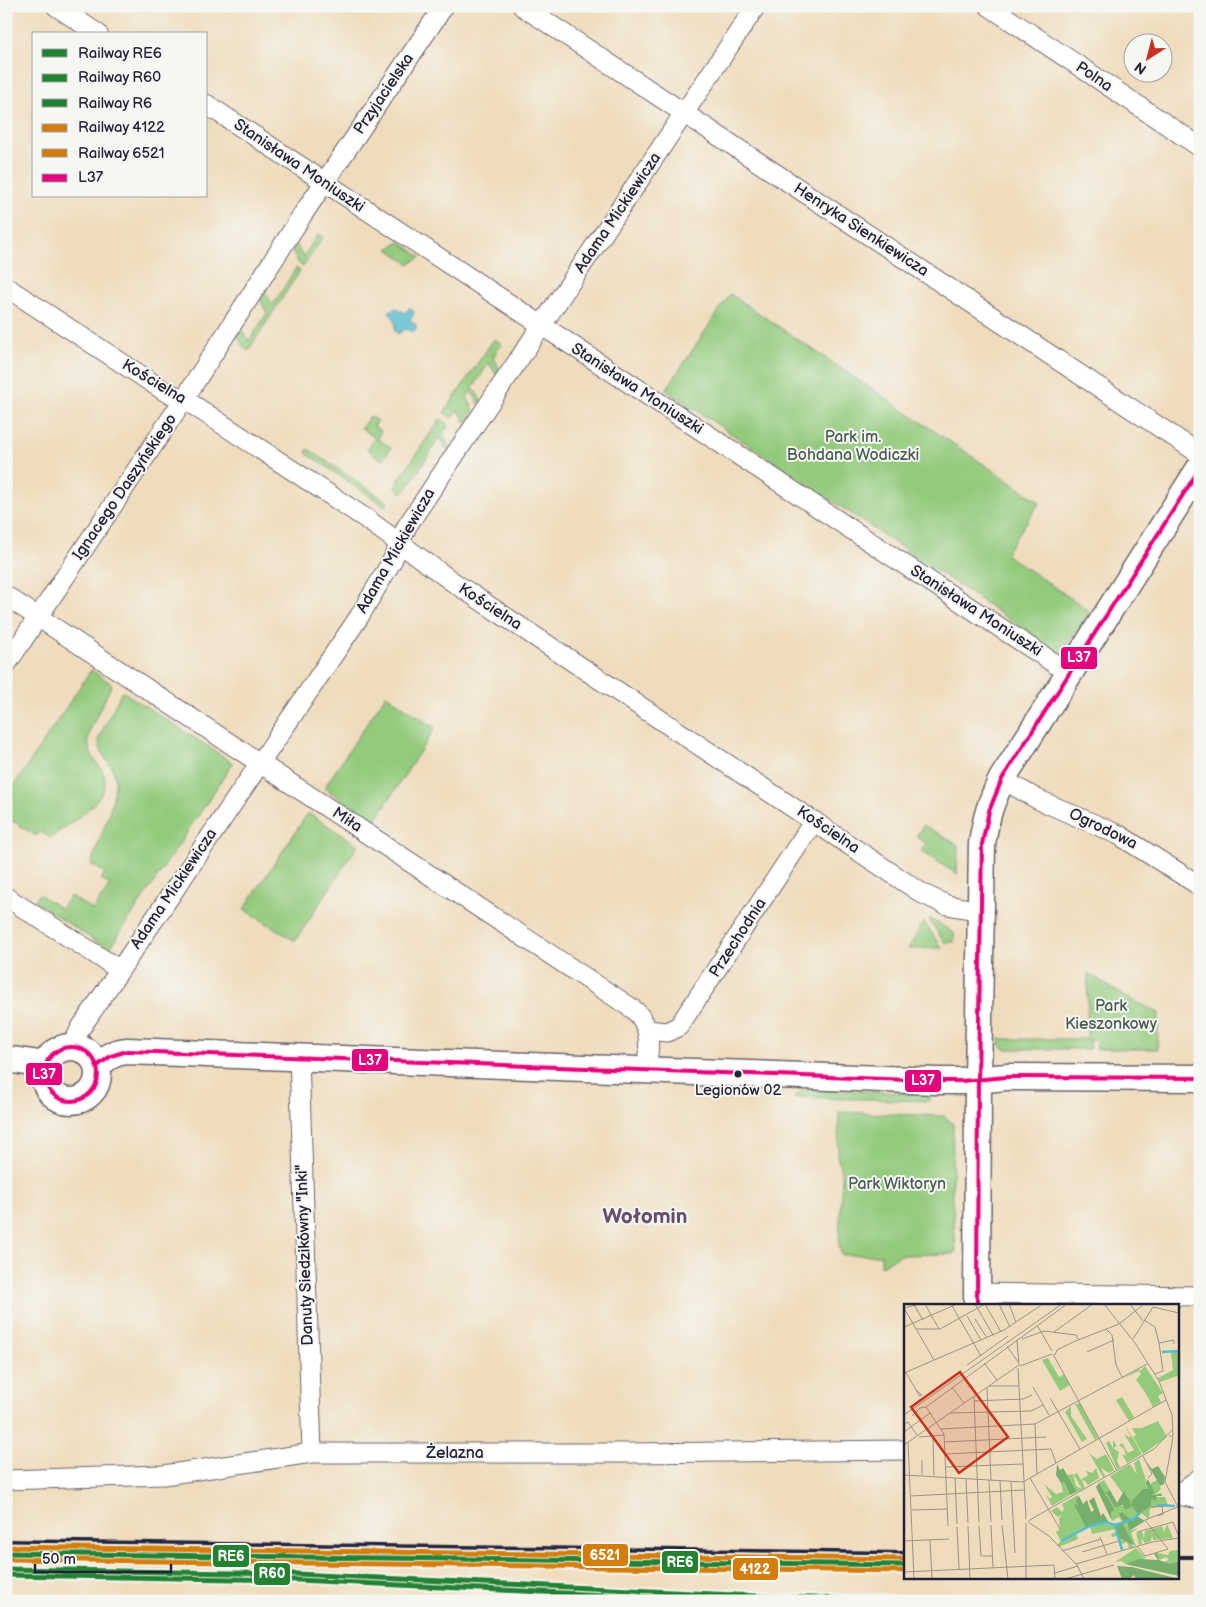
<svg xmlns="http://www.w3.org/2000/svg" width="1206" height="1607" viewBox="0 0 1206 1607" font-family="'Balsamiq Sans',sans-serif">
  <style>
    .green { fill: #93ca7c; stroke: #5a765c }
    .water { fill: #53bccf; stroke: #3a6f85 }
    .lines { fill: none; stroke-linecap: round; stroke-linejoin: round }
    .street-casing { stroke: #6a6368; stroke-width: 21 }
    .secondary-casing { stroke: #6a6368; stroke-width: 29 }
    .street { stroke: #fff; stroke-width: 19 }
    .secondary { stroke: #fff; stroke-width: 26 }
    .rail { stroke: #22223b; stroke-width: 4 }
    .bus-1-casing { stroke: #f6f6f2; stroke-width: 8 }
    .bus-1 { stroke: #e5007d; stroke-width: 4 }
    .rail-1-casing { stroke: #f6f6f2; stroke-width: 9 }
    .rail-2-casing { stroke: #f6f6f2; stroke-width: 9 }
    .rail-3-casing { stroke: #f6f6f2; stroke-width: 9 }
    .rail-4-casing { stroke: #f6f6f2; stroke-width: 9 }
    .rail-5-casing { stroke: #f6f6f2; stroke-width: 9 }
    .rail-1 { stroke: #238132; stroke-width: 5 }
    .rail-2 { stroke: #238132; stroke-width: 5 }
    .rail-3 { stroke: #238132; stroke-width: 5 }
    .rail-4 { stroke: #d37e0c; stroke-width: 5 }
    .rail-5 { stroke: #d37e0c; stroke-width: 5 }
    .bus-dot { fill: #22223b; stroke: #f6f6f2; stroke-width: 2 }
    .labels { text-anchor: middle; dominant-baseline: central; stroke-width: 4; stroke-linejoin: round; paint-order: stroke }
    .bus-label { font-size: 15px; fill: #22223b; stroke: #f6f6f2 }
    .street-label { font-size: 16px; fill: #22223b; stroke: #f6f6f2 }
    .park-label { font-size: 16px; fill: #4a5d52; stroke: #f6f6f2 }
    .district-label { font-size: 21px; font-weight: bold; fill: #674e6c; stroke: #f6f6f2 }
    .inset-river { fill: none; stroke: #53bccf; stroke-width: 2.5 }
    .inset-road { fill: none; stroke: #9d9288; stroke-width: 1 }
    .view { fill: #c8321e; fill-opacity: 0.15; stroke: #c8321e; stroke-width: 2.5 }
    .inset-edge { fill: none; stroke: #22223b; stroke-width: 2.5 }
    .line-badge { stroke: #f6f6f2; stroke-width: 2 }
    .badge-label { font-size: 14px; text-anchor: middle; font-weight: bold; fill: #fff }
  </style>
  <rect width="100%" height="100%" fill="#f6f6f2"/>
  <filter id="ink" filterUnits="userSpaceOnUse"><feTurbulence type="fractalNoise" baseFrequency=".02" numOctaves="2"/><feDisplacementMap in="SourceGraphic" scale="10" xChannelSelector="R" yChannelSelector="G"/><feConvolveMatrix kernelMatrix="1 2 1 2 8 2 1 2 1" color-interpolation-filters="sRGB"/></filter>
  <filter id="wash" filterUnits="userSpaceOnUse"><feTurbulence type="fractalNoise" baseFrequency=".0096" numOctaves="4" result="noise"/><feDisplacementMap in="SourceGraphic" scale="20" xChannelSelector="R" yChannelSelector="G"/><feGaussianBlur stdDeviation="1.12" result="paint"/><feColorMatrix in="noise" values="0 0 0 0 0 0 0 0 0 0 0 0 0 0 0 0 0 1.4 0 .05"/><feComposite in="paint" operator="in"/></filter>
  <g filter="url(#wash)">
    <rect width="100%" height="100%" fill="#efdcbc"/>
    <!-- green -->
    <g class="green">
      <path d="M 319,233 L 323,238 L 303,267 L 299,264 L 291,250 L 295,243 L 303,257 Z"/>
      <path d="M 400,242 L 421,257 L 409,264 L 388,249 Z"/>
      <path d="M 296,268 L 300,271 L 248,351 L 244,348 L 237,334 L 241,328 L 249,341 L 267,313 L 260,299 L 265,292 L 273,305 Z"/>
      <path d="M 730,294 L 1040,502 L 1005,554 L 1090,611 L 1061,654 L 666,390 Z"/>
      <path d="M 494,339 L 502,344 L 493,357 L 501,371 L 497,376 L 489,363 L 473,387 L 481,400 L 479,404 L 471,391 L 467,397 L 474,411 L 466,424 L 459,410 L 453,418 L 444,413 Z"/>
      <path d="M 370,416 L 377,421 L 374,426 L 381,431 L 377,438 L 391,448 L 382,460 L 367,449 L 375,438 L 361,428 Z"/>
      <path d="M 440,419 L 449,425 L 443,434 L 450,448 L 448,452 L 440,437 L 406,490 L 404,490 L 401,493 L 397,488 L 396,484 Z"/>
      <path d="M 308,449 L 388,502 L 385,506 L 306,453 Z"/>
      <path d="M 91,670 L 112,684 L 90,730 C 85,747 92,756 101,769 C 120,795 67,825 50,838 L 40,831 L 36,836 L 8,818 L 6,821 L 6,798 Z"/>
      <path d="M 122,691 L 233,763 L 109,950 L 34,901 L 39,894 L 61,909 L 70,896 L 93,910 L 110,885 L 101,879 L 105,873 L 91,864 C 98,842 117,799 115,777 C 113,762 98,756 99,738 Z"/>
      <path d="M 386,695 L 435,728 L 375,821 L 324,788 Z"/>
      <path d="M 308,813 L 358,845 L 295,941 L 244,909 Z"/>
      <path d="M 923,825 L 958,845 L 957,874 L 921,851 L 926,843 L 916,837 Z"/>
      <path d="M 930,918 L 954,933 L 954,942 L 944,942 L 929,919 Z"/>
      <path d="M 924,922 L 942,948 L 908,949 Z"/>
      <path d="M 1088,973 L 1124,996 L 1159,1013 L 1157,1049 L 1096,1049 L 1096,1040 L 1090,1039 L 1089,1049 L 1005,1049 L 999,1044 L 999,1039 L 1087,1039 Z"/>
      <path d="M 809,1089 L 930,1094 L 930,1099 L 927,1101 L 794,1097 L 801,1091 Z"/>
      <path d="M 839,1112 L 944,1116 L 953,1124 L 952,1194 L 956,1251 L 952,1254 L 900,1255 L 881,1266 L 881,1255 L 842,1255 L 839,1247 L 842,1174 L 838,1160 Z"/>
    </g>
    <!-- water -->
    <path class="water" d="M 410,307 L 414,311 L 413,315 L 410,320 L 416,325 L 416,330 L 414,332 L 405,329 L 398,334 L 395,331 L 395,320 L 390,313 L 390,310 L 397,308 L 405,313 Z"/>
  </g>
  <g filter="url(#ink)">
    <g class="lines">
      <!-- street casing -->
      <g class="street-casing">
        <g id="street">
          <path d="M 56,6 L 98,34"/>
          <path d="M 522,6 L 1200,454"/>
          <path d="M 989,6 L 1200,147"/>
          <path d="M 206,104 L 1069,673"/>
          <path d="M 6,287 L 166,392 L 184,399 L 365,518 L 453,582 L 923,894 L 947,905 L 981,911"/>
          <path d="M 6,596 L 633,1009 C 652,1025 650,1047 646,1069"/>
          <path d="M 6,665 L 184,399 L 303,214 L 444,6"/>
          <path d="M 1002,779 L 1037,799 L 1119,835 L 1200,886"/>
          <path d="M 6,897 L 120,970"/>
          <path d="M 647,1030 L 667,1032 L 679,1026 L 814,821"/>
          <path d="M 72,1047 L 80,1029 L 359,617 L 392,561 L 407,526 L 756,6"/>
          <path d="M 299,1056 L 312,1453"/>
          <path d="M 977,1293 L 1200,1296"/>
          <path d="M 6,1480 L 164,1475 L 312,1453 L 633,1453 L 905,1450"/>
          <path d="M 1177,1495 L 1200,1478"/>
          <path d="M 1177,1495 L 1200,1499"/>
        </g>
      </g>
      <!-- secondary casing -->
      <g class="secondary-casing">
        <g id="secondary">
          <circle cx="71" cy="1074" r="27"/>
          <path d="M 6,1059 L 46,1065"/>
          <path d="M 97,1066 C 107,1057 114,1052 127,1051 L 936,1081 L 961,1081 L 1007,1077 L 1200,1078"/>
          <path d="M 977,1306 L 978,1079 L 982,844 C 986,817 990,804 1002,779 L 1200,468"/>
        </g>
      </g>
      <!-- street -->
      <use href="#street" class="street"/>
      <!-- secondary -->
      <use href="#secondary" class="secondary"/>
      <!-- rail -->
      <g class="rail">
        <path d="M 6,1541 L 905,1553"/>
        <path d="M 1177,1557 L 1200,1557"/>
      </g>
      <!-- bus-1 casing -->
      <g class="bus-1-casing">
        <g id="bus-1">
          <circle cx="71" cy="1074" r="27"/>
          <path d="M 97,1066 L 111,1056 L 127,1051 L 936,1081 L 961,1081 L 1007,1077 L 1200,1078"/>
          <path d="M 977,1306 L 978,1079 L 982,844 L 989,811 L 1002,779 L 1200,468"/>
        </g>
      </g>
      <!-- bus-1 -->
      <use href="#bus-1" class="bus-1"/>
      <!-- rail-1 casing -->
      <g class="rail-1-casing">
        <path id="rail-1" d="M 6,1553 L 905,1565"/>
      </g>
      <!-- rail-2 casing -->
      <g class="rail-2-casing">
        <path id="rail-2" d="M 6,1569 L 297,1574 L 777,1597 L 921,1601"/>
      </g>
      <!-- rail-3 casing -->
      <g class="rail-3-casing">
        <path id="rail-3" d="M 6,1575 L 297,1580 L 725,1601"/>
      </g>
      <!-- rail-4 casing -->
      <g class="rail-4-casing">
        <path id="rail-4" d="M 6,1559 L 905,1571"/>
      </g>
      <!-- rail-5 casing -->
      <g class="rail-5-casing">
        <path id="rail-5" d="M 6,1547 L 905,1559"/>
      </g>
      <!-- rail-1 -->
      <use href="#rail-1" class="rail-1"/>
      <!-- rail-2 -->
      <use href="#rail-2" class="rail-2"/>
      <!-- rail-3 -->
      <use href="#rail-3" class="rail-3"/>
      <!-- rail-4 -->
      <use href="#rail-4" class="rail-4"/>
      <!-- rail-5 -->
      <use href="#rail-5" class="rail-5"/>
    </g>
  </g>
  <!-- markers -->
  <circle class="bus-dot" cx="738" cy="1074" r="4.5"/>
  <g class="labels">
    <!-- bus labels -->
    <g class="bus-label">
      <text x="738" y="1090">Legionów 02</text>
    </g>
    <!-- street labels -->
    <g class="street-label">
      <text transform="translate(1094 77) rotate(34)">Polna</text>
      <text transform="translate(384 94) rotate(-56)">Przyjacielska</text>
      <text transform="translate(299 166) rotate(34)">Stanisława Moniuszki</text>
      <text transform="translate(618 213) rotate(-56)">Adama Mickiewicza</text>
      <text transform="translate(861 230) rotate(33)">Henryka Sienkiewicza</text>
      <text transform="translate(154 382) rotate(31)">Kościelna</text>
      <text transform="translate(637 389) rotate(33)">Stanisława Moniuszki</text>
      <text transform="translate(125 487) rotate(-56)">Ignacego Daszyńskiego</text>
      <text transform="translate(396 551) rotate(-60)">Adama Mickiewicza</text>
      <text transform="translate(490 607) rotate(33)">Kościelna</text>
      <text transform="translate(976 611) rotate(33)">Stanisława Moniuszki</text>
      <text transform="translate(347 820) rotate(33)">Miła</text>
      <text transform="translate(1103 829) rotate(26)">Ogrodowa</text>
      <text transform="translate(828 830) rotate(34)">Kościelna</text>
      <text transform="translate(174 889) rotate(-56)">Adama Mickiewicza</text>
      <text transform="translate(738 938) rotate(-57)">Przechodnia</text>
      <text transform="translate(305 1255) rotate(-92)">Danuty Siedzikówny "Inki"</text>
      <text x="455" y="1453">Żelazna</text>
    </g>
    <!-- park labels -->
    <g class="park-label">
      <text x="853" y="437">Park im.<tspan x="853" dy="18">Bohdana Wodiczki</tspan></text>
      <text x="1111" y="1006">Park<tspan x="1111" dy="18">Kieszonkowy</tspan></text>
      <text x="897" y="1184">Park Wiktoryn</text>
    </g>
    <!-- district labels -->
    <g class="district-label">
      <text x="645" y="1216">Wołomin</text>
    </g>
  </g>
  <!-- overview -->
  <g transform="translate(904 1304)">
    <rect width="275" height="275" fill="#efdcbc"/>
    <path d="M 275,47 L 275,76 L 273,72 L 256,78 L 254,74 L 269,66 L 267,48 ZM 144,54 L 155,73 L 160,70 L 166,81 L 156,87 L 138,56 ZM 241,62 L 259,89 L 254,92 L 257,98 L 249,103 L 241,88 L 238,90 L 241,88 L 232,76 L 237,70 L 235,67 L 215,76 L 235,65 L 236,67 ZM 218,93 L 230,113 L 225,117 L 212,96 ZM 176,99 L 194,133 L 191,136 L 171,100 ZM 167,102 L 167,112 L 183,135 L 178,138 L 161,108 ZM 254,117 L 263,133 L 239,150 L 229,133 L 232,131 L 228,124 L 238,124 ZM 221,121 L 238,150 L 223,159 L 218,150 L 222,152 L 220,145 L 215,141 L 218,139 L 224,149 L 230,146 L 220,130 L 227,134 ZM 209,136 L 213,142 L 209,144 L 215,148 L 213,157 L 216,163 L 213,165 L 202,139 L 205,137 L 209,144 ZM 185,149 L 193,155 L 202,150 L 210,166 L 205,169 L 197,164 L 201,172 L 199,173 ZM 235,155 L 245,185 L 228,201 L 234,211 L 247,202 L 247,179 L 253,176 L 257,185 L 249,193 L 261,193 L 264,201 L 272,202 L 246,204 L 245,215 L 237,209 L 223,218 L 225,227 L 234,224 L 227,229 L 232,242 L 212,221 L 217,236 L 225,237 L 230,243 L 225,244 L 223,238 L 218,240 L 219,245 L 218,246 L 214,232 L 208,233 L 207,230 L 213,228 L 212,225 L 188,230 L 186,222 L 172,229 L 174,235 L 155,243 L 153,241 L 157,237 L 152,228 L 156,225 L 155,214 L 159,210 L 154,213 L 147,207 L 153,203 L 158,208 L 160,205 L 158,200 L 174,191 L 173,205 L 182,223 L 200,218 L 205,221 L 218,218 L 215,213 L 208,217 L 207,215 L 206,208 L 211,206 L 195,179 L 200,176 L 206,186 L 203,188 L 213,202 L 228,202 L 206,172 L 226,160 L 233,171 L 230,159 ZM 192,164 L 195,174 L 184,181 L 180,176 L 178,177 L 181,184 L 173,188 L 163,171 L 169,170 L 172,182 L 178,185 L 170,171 L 173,169 L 177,176 L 184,171 L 182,167 L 188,169 ZM 159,177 L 166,191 L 148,202 L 141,190 L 146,195 L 148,193 L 140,180 L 152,190 L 159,188 L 157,179 ZM 263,220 L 269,234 L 249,236 L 248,231 L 247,237 L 241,239 L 237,234 L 238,240 L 235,241 L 232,229 L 238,227 L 240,234 L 241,227 L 258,222 L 260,228 ZM 275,241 L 275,257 L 266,260 L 260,258 L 265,256 L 262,253 L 255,256 L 253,249 L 264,251 L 266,247 L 274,246 ZM 232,244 L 242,254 L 221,260 L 218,257 L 211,258 Z" fill="#93ca7c"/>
    <path d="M 242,157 L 248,165 L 254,162 L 261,173 L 260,180 L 256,182 ZM 153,160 L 156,166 L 159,164 L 173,188 L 166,191 L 160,178 L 157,179 L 152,171 ZM 244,175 L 250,188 L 248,192 L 257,189 L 258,192 L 253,192 L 251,197 L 247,194 L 247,202 L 234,211 L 228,202 L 221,206 L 219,201 L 211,203 L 202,188 L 206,186 L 213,199 L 220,187 L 228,201 L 228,197 L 239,185 L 245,185 L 242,179 ZM 195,179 L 211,206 L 207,208 L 207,215 L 192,183 ZM 175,192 L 179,200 L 183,196 L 187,208 L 190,206 L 185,197 L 190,193 L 197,212 L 199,209 L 206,220 L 200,218 L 182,224 L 170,200 L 174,201 L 172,196 ZM 218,208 L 227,216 L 233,212 L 241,217 L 225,227 L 223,218 L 227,216 L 220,218 L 215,210 ZM 218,219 L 229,239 L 232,242 L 215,234 L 211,221 ZM 253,249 L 255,256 L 266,260 L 275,257 L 275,272 L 221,260 L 236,255 L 254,256 L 250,250 ZM 213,262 L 228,263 L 275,275 L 232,275 L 230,271 L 225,275 L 218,275 Z" fill="#76ae6c"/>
    <path class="inset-river" d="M 258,48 L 275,47M 253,201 L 271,202M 211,222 L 218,246M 157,237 L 186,222 L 201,218 L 211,221 L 230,215 L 236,209"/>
    <path class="inset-road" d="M 21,0 L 35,25M 47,0 L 77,52M 71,0 L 89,31M 81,0 L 97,28M 95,0 L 106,23M 105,0 L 112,18M 200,0 L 231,39 L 255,77 L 268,111 L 269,132 L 265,132M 226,0 L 239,17M 10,1 L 19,16M 0,4 L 30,56M 0,4 L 15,0M 63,12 L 77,36M 71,15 L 83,34M 240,16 L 251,23 L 255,39 L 259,67 L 251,70M 215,20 L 240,0M 133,21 L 148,47M 0,23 L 53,0M 12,25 L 36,25 L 81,0M 202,25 L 208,31 L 212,61 L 218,73M 150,28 L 189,0M 118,35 L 140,27 L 172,31 L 174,35M 229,35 L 249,3 L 275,9M 113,36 L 115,61M 255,39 L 270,36 L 270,40M 103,42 L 114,58M 183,48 L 210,36M 149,50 L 213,167M 151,51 L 153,46 L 169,38 L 215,20M 80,59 L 93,76M 63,61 L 104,32M 116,62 L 148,50M 114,64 L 122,215M 0,66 L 1,68 L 4,72 L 12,86 L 14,89 L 15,92 L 18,91 L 12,86M 0,69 L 100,26 L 139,0M 85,82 L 115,82M 48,83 L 60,99M 129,83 L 145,111M 83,84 L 87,176M 70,93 L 75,218M 146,94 L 176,145M 70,97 L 119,95 L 128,91M 22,103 L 163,0M 22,103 L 40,130 L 44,222M 46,109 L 127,107 L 139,101M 0,111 L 158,0M 8,112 L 16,104 L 22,103M 0,120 L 4,118 L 13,131M 131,120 L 133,170M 37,125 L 131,120 L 243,60M 0,128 L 26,109M 15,133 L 40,131M 29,133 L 30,172M 269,133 L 261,178 L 275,205M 4,138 L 10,275M 40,138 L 142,133M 0,141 L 115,61M 41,150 L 147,145 L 152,159M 239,152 L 248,170 L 244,174M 18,156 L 18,171M 42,163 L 119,160M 0,171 L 119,178 L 262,96M 51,174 L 53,220M 126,174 L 156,225M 62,175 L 64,219M 85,176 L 87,218M 96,177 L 98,216M 107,178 L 111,249M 7,192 L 120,186M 247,203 L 258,202 L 259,210 L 254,212M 8,206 L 44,205M 124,217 L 250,145 L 269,125M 124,218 L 145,232 L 173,261 L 180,275M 122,219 L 122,275M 87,221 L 89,264M 98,221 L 104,275M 64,222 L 66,275M 75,222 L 77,252 L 88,252M 53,223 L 55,265M 233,228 L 269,218 L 275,233M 196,233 L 203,250M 26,236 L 28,275M 0,237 L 45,235M 233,242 L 241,252 L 264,245 L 241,216 L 274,203M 158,247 L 197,235M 178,248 L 215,237M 172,260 L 248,238 L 275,234M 0,268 L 150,261 L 151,275M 151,269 L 174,262M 161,275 L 210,261"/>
    <path class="view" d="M 56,68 L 104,133 L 55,169 L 7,103 Z"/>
    <rect width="275" height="275" class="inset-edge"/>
  </g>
  <g class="line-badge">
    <rect x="1060" y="646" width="38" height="24" rx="5" fill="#e5007d"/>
    <rect x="351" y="1048" width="38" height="24" rx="5" fill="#e5007d"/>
    <rect x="25" y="1062" width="38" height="24" rx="5" fill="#e5007d"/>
    <rect x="904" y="1069" width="38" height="24" rx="5" fill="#e5007d"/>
    <rect x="582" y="1543" width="47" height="24" rx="5" fill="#d37e0c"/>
    <rect x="212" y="1544" width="38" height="24" rx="5" fill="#238132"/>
    <rect x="661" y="1550" width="38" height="24" rx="5" fill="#238132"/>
    <rect x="732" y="1557" width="47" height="24" rx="5" fill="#d37e0c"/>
    <rect x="253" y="1562" width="38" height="24" rx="5" fill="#238132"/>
  </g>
  <g class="badge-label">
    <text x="1079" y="662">L37</text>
    <text x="370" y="1065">L37</text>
    <text x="44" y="1079">L37</text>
    <text x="923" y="1085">L37</text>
    <text x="605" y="1560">6521</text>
    <text x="231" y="1561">RE6</text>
    <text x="680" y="1567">RE6</text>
    <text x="755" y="1574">4122</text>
    <text x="272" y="1578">R60</text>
  </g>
  <!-- margin -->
  <rect width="1206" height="1607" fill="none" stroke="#f6f6f2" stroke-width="25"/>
  <!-- legend -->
  <rect x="32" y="32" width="175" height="165" fill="#f6f6f2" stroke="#a1a1a9"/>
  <rect x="42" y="49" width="25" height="8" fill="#238132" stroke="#a1a1a9"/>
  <text x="78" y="58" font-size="15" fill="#22223b">Railway RE6</text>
  <rect x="42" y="74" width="25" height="8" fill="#238132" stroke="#a1a1a9"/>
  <text x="78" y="82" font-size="15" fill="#22223b">Railway R60</text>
  <rect x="42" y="99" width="25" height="8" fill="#238132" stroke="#a1a1a9"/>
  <text x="78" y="108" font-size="15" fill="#22223b">Railway R6</text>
  <rect x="42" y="124" width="25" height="8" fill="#d37e0c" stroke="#a1a1a9"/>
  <text x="78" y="132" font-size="15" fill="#22223b">Railway 4122</text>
  <rect x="42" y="149" width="25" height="8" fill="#d37e0c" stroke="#a1a1a9"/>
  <text x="78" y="158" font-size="15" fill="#22223b">Railway 6521</text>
  <rect x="42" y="174" width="25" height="8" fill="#e5007d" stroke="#a1a1a9"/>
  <text x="78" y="182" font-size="15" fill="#22223b">L37</text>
  <!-- north arrow -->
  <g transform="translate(1148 58) rotate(216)"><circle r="24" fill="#f6f6f2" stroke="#a1a1a9"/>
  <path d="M0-4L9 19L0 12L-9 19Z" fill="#c8321e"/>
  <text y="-8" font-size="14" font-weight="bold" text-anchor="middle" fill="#22223b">N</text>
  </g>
  <!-- scale -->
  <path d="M35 1564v8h136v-8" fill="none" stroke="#22223b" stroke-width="2.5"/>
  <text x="42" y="1564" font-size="15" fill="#22223b" stroke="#f6f6f2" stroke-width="4" paint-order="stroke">50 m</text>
</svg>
